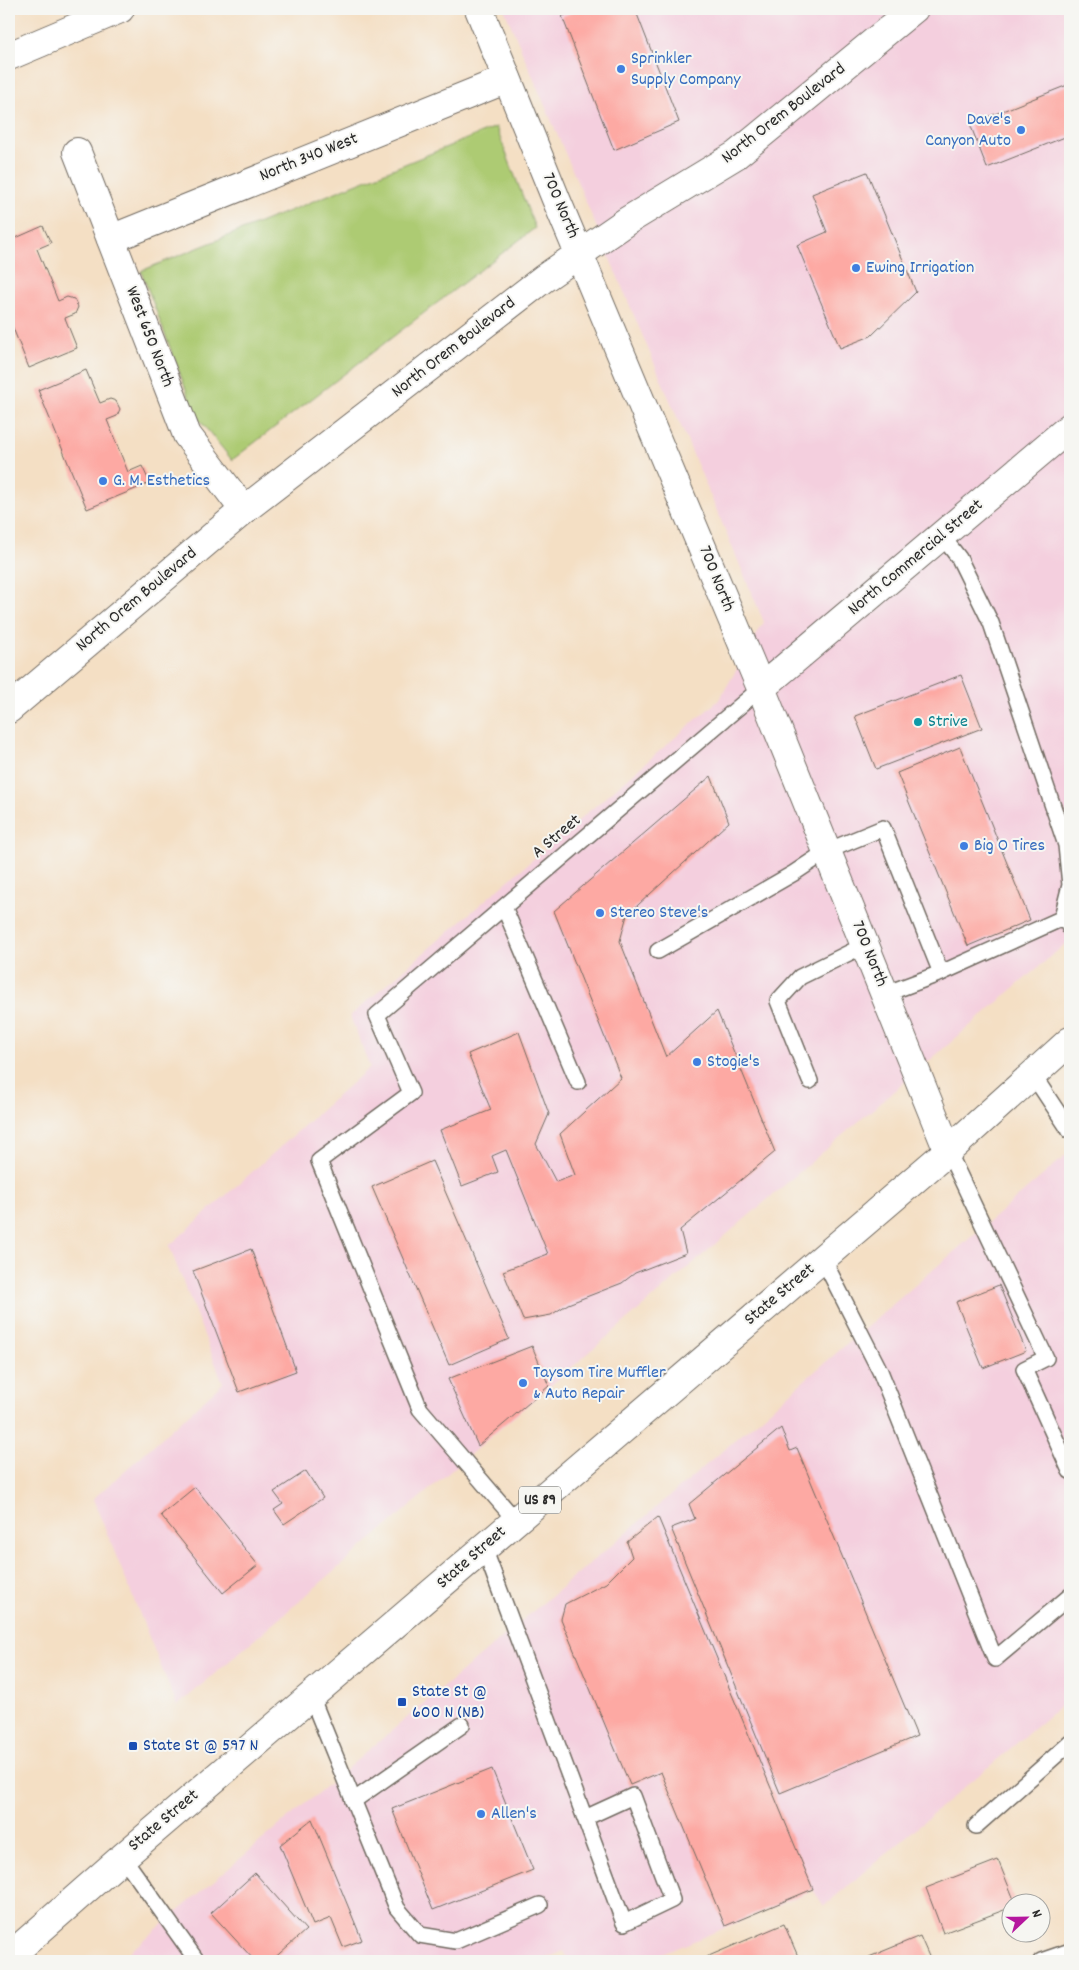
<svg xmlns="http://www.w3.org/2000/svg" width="1079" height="1970" viewBox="0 0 1079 1970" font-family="Dekko,sans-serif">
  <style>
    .built { fill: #f4cfde }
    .green { fill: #adcb73; stroke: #6c7b4f }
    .building { fill: #fda9a3 }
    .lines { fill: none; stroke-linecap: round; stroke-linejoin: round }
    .lane-casing { stroke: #716a61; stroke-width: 18 }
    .street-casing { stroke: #716a61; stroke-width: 30 }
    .secondary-casing { stroke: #716a61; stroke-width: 30 }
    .primary-casing { stroke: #716a61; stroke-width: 30 }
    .lane { stroke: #fff; stroke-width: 15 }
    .street { stroke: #fff; stroke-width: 28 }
    .secondary { stroke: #fff; stroke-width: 28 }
    .primary { stroke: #fff; stroke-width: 28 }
    .shop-dot { fill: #3f7fe0; stroke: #f6f6f2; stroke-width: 2 }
    .culture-dot { fill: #0f9aa8; stroke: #f6f6f2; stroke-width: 2 }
    .transit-dot { fill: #1a4fb4; stroke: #f6f6f2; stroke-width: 2 }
    .labels { text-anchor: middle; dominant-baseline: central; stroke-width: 4; stroke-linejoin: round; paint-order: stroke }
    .shield { fill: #f6f6f2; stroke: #686867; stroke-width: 1 }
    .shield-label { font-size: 16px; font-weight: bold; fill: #2b2b2b }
    .shop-label { font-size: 18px; fill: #366cbe; stroke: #f6f6f2; text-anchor: start }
    .street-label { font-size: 18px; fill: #2b2b2b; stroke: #f6f6f2 }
    .culture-label { font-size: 18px; fill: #0d838f; stroke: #f6f6f2; text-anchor: start }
    .transit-label { font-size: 18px; fill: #164399; stroke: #f6f6f2; text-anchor: start }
  </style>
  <rect width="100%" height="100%" fill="#f6f6f2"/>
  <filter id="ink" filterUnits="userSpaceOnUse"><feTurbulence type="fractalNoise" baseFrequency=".02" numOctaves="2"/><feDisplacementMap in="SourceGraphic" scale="10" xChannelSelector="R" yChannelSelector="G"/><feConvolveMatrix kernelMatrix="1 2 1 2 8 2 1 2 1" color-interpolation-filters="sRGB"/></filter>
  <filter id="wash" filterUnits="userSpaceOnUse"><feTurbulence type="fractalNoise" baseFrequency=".0096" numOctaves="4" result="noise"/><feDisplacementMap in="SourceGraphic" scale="20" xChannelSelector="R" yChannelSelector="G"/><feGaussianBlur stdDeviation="1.12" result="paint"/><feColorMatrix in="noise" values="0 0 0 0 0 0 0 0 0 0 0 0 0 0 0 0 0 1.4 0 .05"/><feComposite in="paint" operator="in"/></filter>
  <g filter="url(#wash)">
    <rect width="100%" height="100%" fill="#f4dfc4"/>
    <!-- built -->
    <g class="built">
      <path d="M 504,9 L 1070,9 L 1070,940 L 177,1706 L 93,1499 L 223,1383 L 169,1246 L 370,1067 L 350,1016 L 719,700 L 764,622 Z"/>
      <path d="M 1070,1152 L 1070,1698 L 824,1906 L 813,1890 L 647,1961 L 569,1961 L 564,1951 L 540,1961 L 119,1961 L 691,1478 Z"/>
    </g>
    <!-- green -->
    <path class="green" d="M 496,127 L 535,228 L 232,460 L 196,416 L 141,271 Z"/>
    <g id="blocks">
      <!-- building -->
      <g class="building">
        <path d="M 582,9 L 635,9 L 679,122 L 614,150 L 562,16 Z"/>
        <path d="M 1070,84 L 1070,135 L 987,168 L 970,124 Z"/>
        <path d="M 867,172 L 916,292 L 871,336 L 840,348 L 797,245 L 827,232 L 812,194 Z"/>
        <path d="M 43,226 L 51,243 L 37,249 L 58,301 L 67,297 L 74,299 L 78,307 L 75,314 L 65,318 L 77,348 L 29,368 L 9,318 L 9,241 Z"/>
        <path d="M 86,370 L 100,403 L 110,399 L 116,401 L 120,409 L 117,416 L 107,420 L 128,472 L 142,466 L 150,483 L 87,509 L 38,390 Z"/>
        <path d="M 961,675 L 982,728 L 876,769 L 855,716 Z"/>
        <path d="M 960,747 L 1030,920 L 968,946 L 897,773 Z"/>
        <path d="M 711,776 L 729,822 L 627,915 L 620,941 L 666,1057 L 717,1011 L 775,1152 L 680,1230 L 686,1253 L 635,1273 L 622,1283 L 568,1304 L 551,1315 L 523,1320 L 503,1271 L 548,1254 L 506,1150 L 492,1156 L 498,1172 L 462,1186 L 440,1130 L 491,1110 L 468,1054 L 519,1032 L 549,1114 L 536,1144 L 556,1182 L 575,1175 L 560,1134 L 621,1078 L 554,911 Z"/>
        <path d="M 432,1161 L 509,1339 L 449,1365 L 372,1187 Z"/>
        <path d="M 251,1249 L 296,1371 L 239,1392 L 193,1271 Z"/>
        <path d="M 999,1285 L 1026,1351 L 983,1368 L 956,1302 Z"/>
        <path d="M 532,1346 L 549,1386 L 478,1446 L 448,1379 Z"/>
        <path d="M 781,1428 L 790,1451 L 797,1448 L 917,1736 L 780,1793 L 671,1528 L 695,1519 L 689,1504 Z"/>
        <path d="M 306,1471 L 323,1498 L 284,1524 L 274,1510 L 283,1504 L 274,1492 Z"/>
        <path d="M 195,1487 L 258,1565 L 223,1593 L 161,1515 Z"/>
        <path d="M 658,1517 L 813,1889 L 725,1926 L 661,1772 L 630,1785 L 561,1619 L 565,1604 L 606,1583 L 632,1557 L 627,1542 Z"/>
        <path d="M 492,1769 L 533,1870 L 433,1910 L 392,1809 Z"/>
        <path d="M 312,1819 L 362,1940 L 343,1947 L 331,1918 L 313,1925 L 280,1845 Z"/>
        <path d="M 998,1860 L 1015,1902 L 1012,1902 L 1012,1907 L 943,1933 L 926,1888 Z"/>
        <path d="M 255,1873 L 306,1930 L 271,1961 L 255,1961 L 211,1913 Z"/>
        <path d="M 784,1924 L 800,1961 L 697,1961 Z"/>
        <path d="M 920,1936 L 931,1961 L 871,1961 L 869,1957 Z"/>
      </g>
    </g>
  </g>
  <g filter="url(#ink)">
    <use href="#blocks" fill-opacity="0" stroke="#716a61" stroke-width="1"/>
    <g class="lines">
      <!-- lane casing -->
      <g class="lane-casing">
        <g id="lane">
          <path d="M 942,536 L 959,558 L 991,623 L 1066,845 L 1070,885 L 1063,913 L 1070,929"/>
          <path d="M 504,907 L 578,1082"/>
          <path d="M 658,951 L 794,873 L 827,851 L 883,828 L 941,973 L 1065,917"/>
          <path d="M 885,994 L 941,973"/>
          <path d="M 1033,1075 L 1070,1131"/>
          <path d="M 810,1081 L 778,1001 L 800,977 L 865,945"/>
          <path d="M 948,1151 L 1046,1358 L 1024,1369 L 1070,1471"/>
          <path d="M 823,1259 L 880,1371 L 995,1659 L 1070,1596"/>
          <path d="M 516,1521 L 420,1409 L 319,1161 L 411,1093 L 377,1015 L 761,688"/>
          <path d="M 484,1548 L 624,1923 L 672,1900 L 633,1796 L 585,1818"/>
          <path d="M 311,1696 L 397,1908 L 420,1935 L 456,1941 L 540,1905"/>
          <path d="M 353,1801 L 462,1725"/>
          <path d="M 976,1826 L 1070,1743"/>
          <path d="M 123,1857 L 197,1961"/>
          <path d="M 1041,1961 L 1070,1951"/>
        </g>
      </g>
      <!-- street casing -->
      <g class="street-casing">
        <g id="street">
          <path d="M 9,56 L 120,9"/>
          <path d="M 77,152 L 187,435 L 244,510"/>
          <path d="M 111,239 L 507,79"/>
          <path d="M 761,688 L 1070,427"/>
        </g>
      </g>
      <!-- secondary casing -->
      <g class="secondary-casing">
        <g id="secondary">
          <path d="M 479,9 L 556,199 L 761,688 L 948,1151"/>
          <path d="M 9,709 L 244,510 L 543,279 L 627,221 L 736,155 L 914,9"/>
        </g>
      </g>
      <!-- primary casing -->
      <g class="primary-casing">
        <path id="primary" d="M 9,1957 L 123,1857 L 948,1151 L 1070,1041"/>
      </g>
      <!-- lane -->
      <use href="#lane" class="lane"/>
      <!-- street -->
      <use href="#street" class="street"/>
      <!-- secondary -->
      <use href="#secondary" class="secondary"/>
      <!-- primary -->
      <use href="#primary" class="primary"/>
    </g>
  </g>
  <!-- markers -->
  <g class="shop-dot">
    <circle cx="621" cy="69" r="5"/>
    <circle cx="1021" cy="130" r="5"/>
    <circle cx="856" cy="268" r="5"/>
    <circle cx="103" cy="481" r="5"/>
    <circle cx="964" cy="846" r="5"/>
    <circle cx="600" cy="913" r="5"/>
    <circle cx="697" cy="1062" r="5"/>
    <circle cx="523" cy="1383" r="5"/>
    <circle cx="481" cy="1814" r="5"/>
  </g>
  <circle class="culture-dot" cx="918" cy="722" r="5"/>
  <g class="transit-dot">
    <rect x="397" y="1697" width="10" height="10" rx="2.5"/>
    <rect x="128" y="1741" width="10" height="10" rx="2.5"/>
  </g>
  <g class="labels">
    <!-- shield labels -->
    <rect class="shield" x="519" y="1486.5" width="42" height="27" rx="4"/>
    <g class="shield-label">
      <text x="540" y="1500">US 89</text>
    </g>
    <!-- shop labels -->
    <g class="shop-label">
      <text x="631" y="59">Sprinkler<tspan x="631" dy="21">Supply Company</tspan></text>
      <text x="1011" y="120" text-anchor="end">Dave's<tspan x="1011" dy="21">Canyon Auto</tspan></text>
      <text x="866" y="268">Ewing Irrigation</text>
      <text x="113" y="481">G. M. Esthetics</text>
      <text x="974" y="846">Big O Tires</text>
      <text x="610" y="913">Stereo Steve's</text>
      <text x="707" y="1062">Stogie's</text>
      <text x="533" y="1373">Taysom Tire Muffler<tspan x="533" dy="21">&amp; Auto Repair</tspan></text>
      <text x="491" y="1814">Allen's</text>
    </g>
    <!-- street labels -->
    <g class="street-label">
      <text transform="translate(784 114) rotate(-38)">North Orem Boulevard</text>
      <text transform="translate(309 158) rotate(-22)">North 340 West</text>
      <text transform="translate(560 206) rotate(67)">700 North</text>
      <text transform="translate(149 337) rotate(69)">West 650 North</text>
      <text transform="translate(454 348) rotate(-38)">North Orem Boulevard</text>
      <text transform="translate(916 558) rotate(-40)">North Commercial Street</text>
      <text transform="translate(716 579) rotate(68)">700 North</text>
      <text transform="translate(137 600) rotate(-40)">North Orem Boulevard</text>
      <text transform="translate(557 837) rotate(-40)">A Street</text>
      <text transform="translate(869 954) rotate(68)">700 North</text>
      <text transform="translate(780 1295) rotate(-40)">State Street</text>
      <text transform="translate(472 1558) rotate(-41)">State Street</text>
      <text transform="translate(164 1821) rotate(-40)">State Street</text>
    </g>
    <!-- culture labels -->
    <g class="culture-label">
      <text x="928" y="722">Strive</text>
    </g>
    <!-- transit labels -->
    <g class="transit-label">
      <text x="412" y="1692">State St @<tspan x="412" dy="21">600 N (NB)</tspan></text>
      <text x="143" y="1746">State St @ 597 N</text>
    </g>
  </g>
  <!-- margin -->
  <rect width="1079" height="1970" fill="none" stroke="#f6f6f2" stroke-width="30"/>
  <!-- north arrow -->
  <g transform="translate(1026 1918) rotate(68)"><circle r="24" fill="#f6f6f2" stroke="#a5a5a2"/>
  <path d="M0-4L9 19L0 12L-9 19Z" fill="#b5179e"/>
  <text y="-8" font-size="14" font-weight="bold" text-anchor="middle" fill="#2b2b2b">N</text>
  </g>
</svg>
